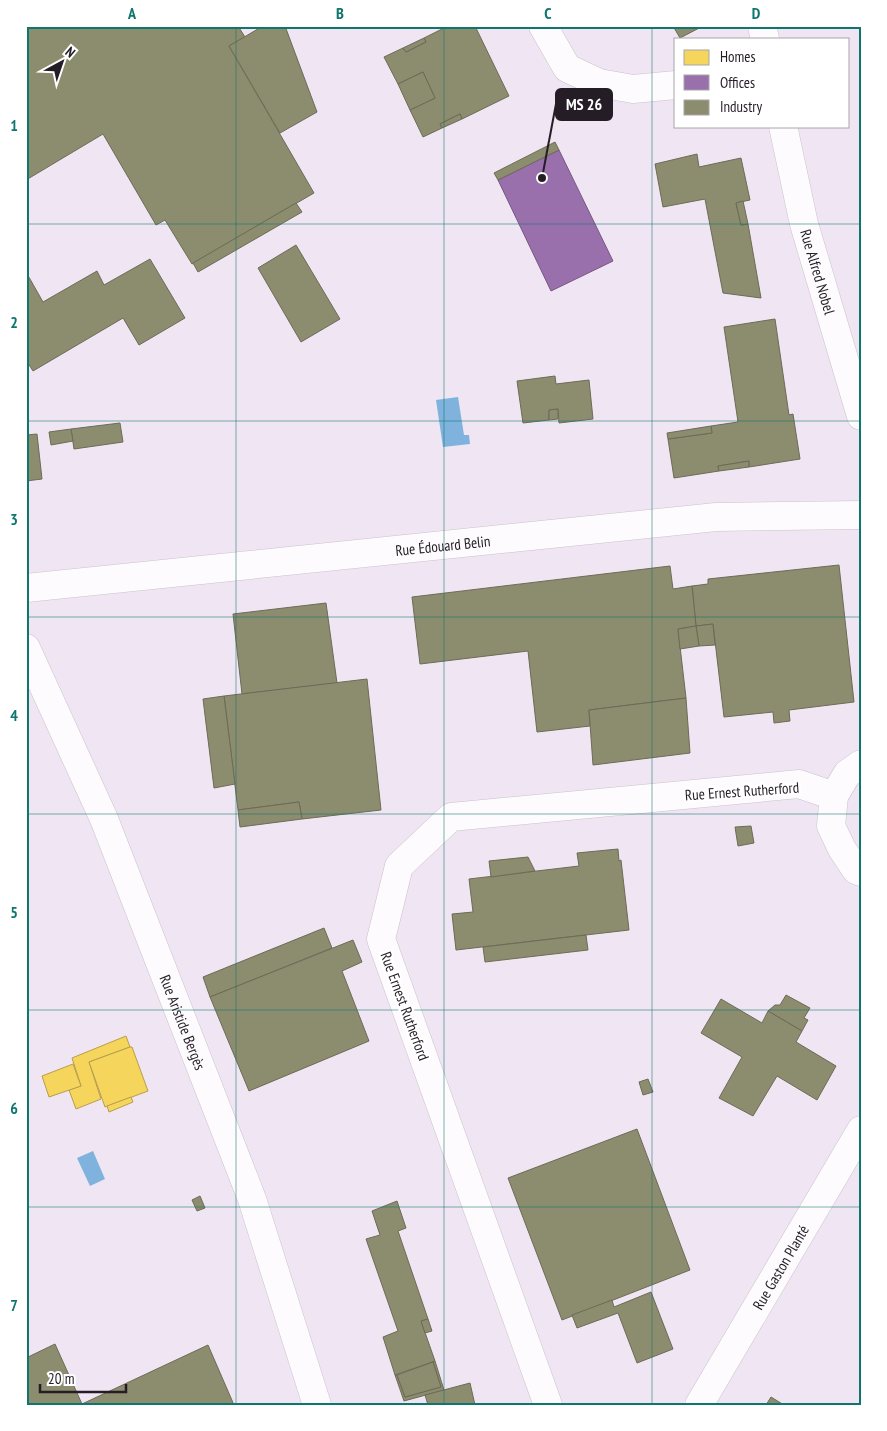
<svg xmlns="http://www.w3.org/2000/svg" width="887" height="1431" viewBox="0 0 887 1431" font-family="'PT Sans Narrow',sans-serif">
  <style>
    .water { fill: #7fb3dd }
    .homes { fill: #f6d55c; stroke: #b79e4c }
    .offices { fill: #9970ab; stroke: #765783 }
    .industry { fill: #8c8c6e; stroke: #6d6b58 }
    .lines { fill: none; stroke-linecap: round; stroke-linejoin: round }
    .minor-casing { stroke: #cbc2cd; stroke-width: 29 }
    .minor { stroke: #fdfbfd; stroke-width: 28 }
    .grid { fill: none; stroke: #0f766e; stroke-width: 1; stroke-opacity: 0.55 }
    .labels { text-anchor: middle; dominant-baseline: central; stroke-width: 5; stroke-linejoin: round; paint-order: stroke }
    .street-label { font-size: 15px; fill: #251d26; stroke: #fff }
    .leader { fill: none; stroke: #251d26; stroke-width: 2 }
    .callout-dot { fill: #251d26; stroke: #fff; stroke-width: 2 }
    .callout { fill: #251d26; stroke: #251d26; stroke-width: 2 }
    .callout-label { font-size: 16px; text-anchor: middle; font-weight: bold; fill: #fff }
    .neatline { fill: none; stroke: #0f766e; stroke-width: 2 }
    .grid-label { font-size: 16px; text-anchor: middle; font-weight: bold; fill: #0f766e }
  </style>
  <rect width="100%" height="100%" fill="#f0e5f2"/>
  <!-- water -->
  <g class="water">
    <path d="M 458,397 L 464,435 L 469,435 L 470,444 L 443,447 L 436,400 Z"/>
    <path d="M 93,1151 L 105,1179 L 90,1186 L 77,1158 Z"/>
  </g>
  <!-- homes -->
  <g class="homes">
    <path d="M 126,1036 L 130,1047 L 89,1062 L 101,1099 L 76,1109 L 69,1090 L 81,1086 L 72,1058 Z"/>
    <path d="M 130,1047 L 132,1047 L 148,1091 L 105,1107 L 89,1062 Z"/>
    <path d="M 73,1064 L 81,1086 L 49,1097 L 42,1076 Z"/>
    <path d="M 131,1097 L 133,1102 L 109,1112 L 107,1106 Z"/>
  </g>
  <!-- offices -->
  <path class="offices" d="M 559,150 L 613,261 L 551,291 L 498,180 Z"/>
  <!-- industry -->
  <g class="industry">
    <path d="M 26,26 L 238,26 L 245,37 L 229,46 L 314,193 L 192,264 L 165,220 L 156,225 L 103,134 L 26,180 Z"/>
    <path d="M 263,26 L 285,26 L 317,112 L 280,133 L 229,46 Z"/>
    <path d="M 448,26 L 475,26 L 509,96 L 462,119 L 460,114 L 440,124 L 442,128 L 423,137 L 410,110 L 435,98 L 423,72 L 398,84 L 384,57 L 403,48 L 406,52 L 426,42 L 424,38 Z"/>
    <path d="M 673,26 L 703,26 L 680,38 Z"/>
    <path d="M 424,38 L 426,42 L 406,52 L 403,48 Z"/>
    <path d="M 423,72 L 435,98 L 410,110 L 398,84 Z"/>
    <path d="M 460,114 L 462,119 L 442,128 L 440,124 Z"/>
    <path d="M 555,142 L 559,150 L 498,180 L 494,173 Z"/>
    <path d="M 697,154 L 699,167 L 741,158 L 750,200 L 736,203 L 741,225 L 748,224 L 761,298 L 723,293 L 705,199 L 663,207 L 655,164 Z"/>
    <path d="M 743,201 L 748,224 L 741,225 L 736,203 Z"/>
    <path d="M 296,203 L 302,212 L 198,272 L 193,263 Z"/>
    <path d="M 296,245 L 340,319 L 301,342 L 258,268 Z"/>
    <path d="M 150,259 L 185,318 L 139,345 L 123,318 L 33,371 L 26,360 L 26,272 L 43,302 L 97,271 L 104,285 Z"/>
    <path d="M 775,319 L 789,415 L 793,414 L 800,459 L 749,467 L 749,461 L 718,466 L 719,471 L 674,478 L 668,439 L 712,433 L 711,426 L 738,422 L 724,327 Z"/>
    <path d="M 555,376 L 556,384 L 589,380 L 593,419 L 559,423 L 558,409 L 549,410 L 549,420 L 523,423 L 517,381 Z"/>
    <path d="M 558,409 L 558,419 L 549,420 L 549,410 Z"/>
    <path d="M 120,423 L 123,442 L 74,449 L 71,429 Z"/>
    <path d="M 711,426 L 712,433 L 668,439 L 667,433 Z"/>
    <path d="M 71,429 L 73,441 L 51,445 L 49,432 Z"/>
    <path d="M 37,434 L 42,479 L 26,481 L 26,435 Z"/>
    <path d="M 749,461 L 749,467 L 719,471 L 718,466 Z"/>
    <path d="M 839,565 L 854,702 L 789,710 L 790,721 L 774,723 L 773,712 L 724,717 L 713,624 L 696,626 L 692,586 L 708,584 L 708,579 Z"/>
    <path d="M 670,566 L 673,589 L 692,586 L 696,626 L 678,629 L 686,698 L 589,710 L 590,726 L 537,732 L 528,651 L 420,664 L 412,597 Z"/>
    <path d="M 326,603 L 337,683 L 242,694 L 233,614 Z"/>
    <path d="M 713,624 L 715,645 L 699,646 L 696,626 Z"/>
    <path d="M 696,626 L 699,646 L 680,649 L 678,629 Z"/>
    <path d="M 367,679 L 381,810 L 302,819 L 299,802 L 238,810 L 224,696 Z"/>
    <path d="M 224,696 L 235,784 L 214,788 L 203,699 Z"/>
    <path d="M 686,698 L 690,753 L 593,765 L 589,710 Z"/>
    <path d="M 299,802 L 302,819 L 240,827 L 238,810 Z"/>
    <path d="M 751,826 L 754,843 L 738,846 L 735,827 Z"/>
    <path d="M 618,849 L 619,861 L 621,860 L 629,930 L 456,950 L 452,914 L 473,912 L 469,879 L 579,866 L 577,853 Z"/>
    <path d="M 528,857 L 535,871 L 491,877 L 489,861 Z"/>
    <path d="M 324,928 L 332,948 L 210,997 L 203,977 Z"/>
    <path d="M 586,935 L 588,950 L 485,962 L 483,947 Z"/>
    <path d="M 353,940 L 362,962 L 342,971 L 369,1041 L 249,1091 L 210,997 Z"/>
    <path d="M 786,995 L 810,1008 L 804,1018 L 808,1020 L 802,1031 L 768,1011 L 775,1005 L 780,1005 Z"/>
    <path d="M 721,999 L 762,1023 L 768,1011 L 802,1031 L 796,1042 L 836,1066 L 817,1100 L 777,1076 L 753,1116 L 719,1098 L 742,1057 L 701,1033 Z"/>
    <path d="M 648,1079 L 653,1092 L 643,1095 L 639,1082 Z"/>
    <path d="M 637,1129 L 690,1270 L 562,1320 L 508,1178 Z"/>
    <path d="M 200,1196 L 205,1208 L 197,1211 L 192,1200 Z"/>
    <path d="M 397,1201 L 406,1228 L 398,1231 L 428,1319 L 421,1321 L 435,1361 L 395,1375 L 383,1337 L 398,1331 L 366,1239 L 380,1235 L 372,1211 Z"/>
    <path d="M 651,1292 L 673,1349 L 637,1363 L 618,1313 L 577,1328 L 572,1315 L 612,1300 L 614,1307 Z"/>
    <path d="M 428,1319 L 432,1331 L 425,1333 L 421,1321 Z"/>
    <path d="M 55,1344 L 82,1404 L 208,1345 L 234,1405 L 26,1405 L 26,1358 Z"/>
    <path d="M 435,1361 L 444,1390 L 404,1401 L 395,1375 L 397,1375 L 405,1397 L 441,1387 L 433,1362 Z"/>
    <path d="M 433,1362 L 441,1387 L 405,1397 L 397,1375 Z"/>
    <path d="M 470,1383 L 475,1405 L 428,1405 L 425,1395 Z"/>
    <path d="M 771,1397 L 784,1405 L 766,1405 Z"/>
  </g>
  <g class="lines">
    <!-- minor casing -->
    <g class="minor-casing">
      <g id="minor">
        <path d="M 543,26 L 567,68 L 599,83 L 633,89 L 676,85"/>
        <path d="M 762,26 L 765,39"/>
        <path id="s1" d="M 783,126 L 804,224 L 861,416"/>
        <path id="s2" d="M 26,588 L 716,517 L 861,515"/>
        <path id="s3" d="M 26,648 L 104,819 L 252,1199 L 317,1405"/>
        <path d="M 861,764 L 847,774 L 834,796 L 831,826 L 842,849 L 856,870 L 861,872"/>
        <path d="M 548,1405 L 381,939 L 399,866 L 451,817 L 799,784 L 834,796"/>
        <path id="s4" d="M 699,1405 L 861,1130"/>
      </g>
    </g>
    <!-- minor -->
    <use href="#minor" class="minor"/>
  </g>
  <!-- grid -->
  <path class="grid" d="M 236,26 L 236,1405M 444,26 L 444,1405M 652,26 L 652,1405M 26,224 L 861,224M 26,421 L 861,421M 26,617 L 861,617M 26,814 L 861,814M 26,1010 L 861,1010M 26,1207 L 861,1207"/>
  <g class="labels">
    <!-- street labels -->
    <g class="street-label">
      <text stroke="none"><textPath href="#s1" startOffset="150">Rue Alfred Nobel</textPath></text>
      <text stroke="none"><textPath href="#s2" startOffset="419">Rue Édouard Belin</textPath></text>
      <text transform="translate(742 791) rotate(-4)">Rue Ernest Rutherford</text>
      <text transform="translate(405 1006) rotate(70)">Rue Ernest Rutherford</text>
      <text stroke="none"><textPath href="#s3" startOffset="406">Rue Aristide Bergès</textPath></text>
      <text stroke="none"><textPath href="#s4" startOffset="160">Rue Gaston Planté</textPath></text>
    </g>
  </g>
  <!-- callouts -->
  <path class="leader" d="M542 178L556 104"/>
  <circle class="callout-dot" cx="542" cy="178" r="5"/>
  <rect class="callout" x="556" y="89" width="56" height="31" rx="5"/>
  <g class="callout-label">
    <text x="584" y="110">MS 26</text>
  </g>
  <!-- border -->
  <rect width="887" height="1431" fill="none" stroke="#ffffff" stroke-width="55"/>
  <!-- legend -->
  <rect x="674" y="38" width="175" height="90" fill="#ffffff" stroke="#a8a5a8"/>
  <rect x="684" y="50" width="25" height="15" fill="#f6d55c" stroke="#a8a5a8"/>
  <text x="720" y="62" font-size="15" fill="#251d26">Homes</text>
  <rect x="684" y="75" width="25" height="15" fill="#9970ab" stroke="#a8a5a8"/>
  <text x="720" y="88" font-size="15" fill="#251d26">Offices</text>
  <rect x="684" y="100" width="25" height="15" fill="#8c8c6e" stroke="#a8a5a8"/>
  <text x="720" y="112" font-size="15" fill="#251d26">Industry</text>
  <!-- north arrow -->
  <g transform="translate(62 62) rotate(40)" stroke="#ffffff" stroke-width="4" paint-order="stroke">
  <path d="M0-4L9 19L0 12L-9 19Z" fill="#251d26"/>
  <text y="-8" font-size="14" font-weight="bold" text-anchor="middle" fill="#251d26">N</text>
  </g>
  <!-- scale -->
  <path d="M40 1384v8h86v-8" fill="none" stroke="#251d26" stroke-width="2.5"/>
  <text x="48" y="1384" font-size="15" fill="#251d26" stroke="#ffffff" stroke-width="4" paint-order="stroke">20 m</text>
  <rect x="28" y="28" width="832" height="1376" class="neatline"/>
  <g class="grid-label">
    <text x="132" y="19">A</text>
    <text x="340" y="19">B</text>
    <text x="548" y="19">C</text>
    <text x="756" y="19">D</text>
    <text x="14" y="131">1</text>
    <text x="14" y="328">2</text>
    <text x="14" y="525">3</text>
    <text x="14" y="721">4</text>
    <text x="14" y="918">5</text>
    <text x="14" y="1114">6</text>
    <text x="14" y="1311">7</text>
  </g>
</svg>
